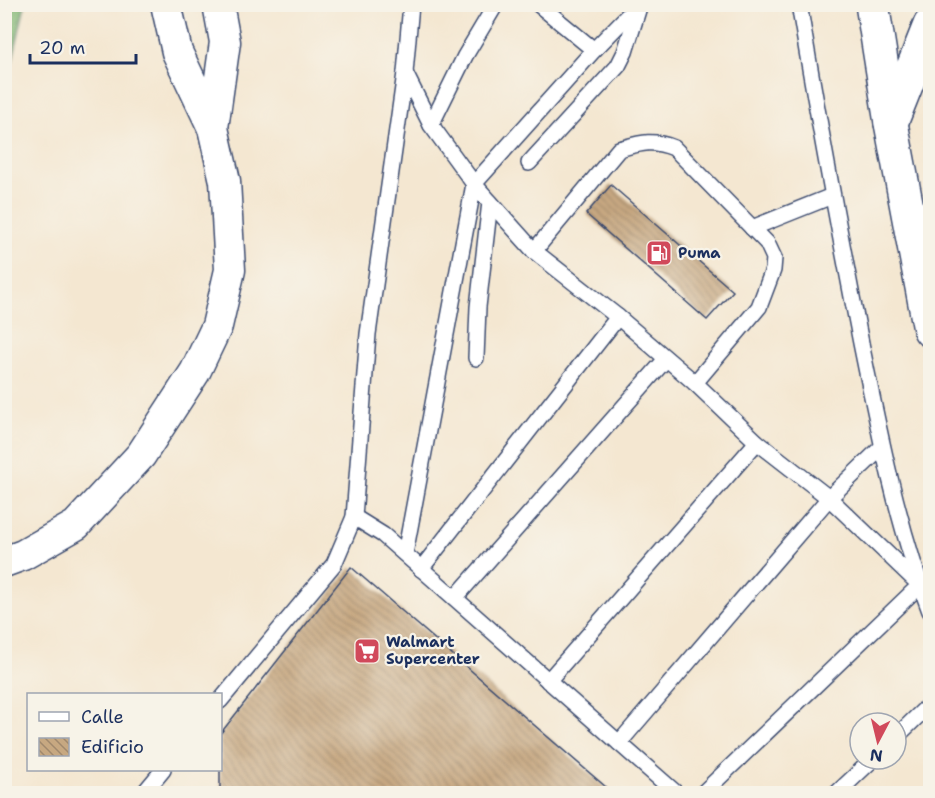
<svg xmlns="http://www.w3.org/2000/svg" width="935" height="798" viewBox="0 0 935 798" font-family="'Shantell Sans',sans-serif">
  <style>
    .forest { fill: url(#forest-crowns); stroke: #4e7268; stroke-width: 1.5 }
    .building { fill: url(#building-back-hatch) }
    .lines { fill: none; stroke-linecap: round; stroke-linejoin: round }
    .service-casing { stroke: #3c4b6f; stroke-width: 18 }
    .minor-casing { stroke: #3c4b6f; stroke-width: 33 }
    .trunk-casing { stroke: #3c4b6f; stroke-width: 36 }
    .service { stroke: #fff; stroke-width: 15 }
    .minor { stroke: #fff; stroke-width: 30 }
    .trunk { stroke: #fff; stroke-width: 33 }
    .labels { text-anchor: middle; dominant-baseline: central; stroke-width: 4.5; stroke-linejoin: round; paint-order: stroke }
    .poi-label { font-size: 15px; font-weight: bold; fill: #1b2f5e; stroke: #f7f3e8; text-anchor: start }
  </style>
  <defs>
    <pattern id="forest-crowns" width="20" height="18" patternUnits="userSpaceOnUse" patternTransform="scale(1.5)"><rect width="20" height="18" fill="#80b672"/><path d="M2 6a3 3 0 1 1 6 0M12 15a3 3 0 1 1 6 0" fill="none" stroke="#689461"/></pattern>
    <pattern id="building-back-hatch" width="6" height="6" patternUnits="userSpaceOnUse" patternTransform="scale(1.5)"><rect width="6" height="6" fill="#c7a881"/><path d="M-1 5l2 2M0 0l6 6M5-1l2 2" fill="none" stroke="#a1896d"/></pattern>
  </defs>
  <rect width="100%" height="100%" fill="#f7f3e8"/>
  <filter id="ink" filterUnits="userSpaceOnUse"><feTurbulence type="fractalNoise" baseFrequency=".0167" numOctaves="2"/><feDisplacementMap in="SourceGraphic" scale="12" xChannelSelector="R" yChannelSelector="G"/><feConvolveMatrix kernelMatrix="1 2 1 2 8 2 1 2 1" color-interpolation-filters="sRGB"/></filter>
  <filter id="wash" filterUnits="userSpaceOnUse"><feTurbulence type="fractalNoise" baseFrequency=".008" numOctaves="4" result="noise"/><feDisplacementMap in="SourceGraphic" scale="24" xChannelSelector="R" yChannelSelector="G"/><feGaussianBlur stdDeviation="1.35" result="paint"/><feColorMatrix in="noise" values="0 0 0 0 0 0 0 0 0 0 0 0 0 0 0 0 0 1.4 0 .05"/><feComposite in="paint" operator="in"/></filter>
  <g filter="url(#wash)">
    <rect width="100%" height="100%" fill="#f4e7d1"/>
    <!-- forest -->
    <path class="forest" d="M 5,4 L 25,5 L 5,94 L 4,5 Z"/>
    <g id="blocks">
      <!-- building -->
      <g class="building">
        <path d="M 611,185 L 733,291 L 707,320 L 586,214 Z"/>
        <path d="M 351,567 L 614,794 L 220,794 L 220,734 Z"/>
      </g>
    </g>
  </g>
  <g filter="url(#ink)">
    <use href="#blocks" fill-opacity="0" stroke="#3c4b6f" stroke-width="1.5"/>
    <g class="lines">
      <!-- service casing -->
      <g class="service-casing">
        <g id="service">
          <path d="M 538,4 L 594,50"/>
          <path d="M 799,4 C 818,118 839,231 861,343 C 879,432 898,527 930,611"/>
          <path d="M 405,73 L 431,125 L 474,184 L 534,251 L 618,317 L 695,383 L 757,442 L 829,498 L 920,585 L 702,794"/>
          <path d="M 431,125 L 465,56 L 496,4"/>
          <path d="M 529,163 L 618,66 L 625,52 L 639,7"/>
          <path d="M 752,228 L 832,196"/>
          <path d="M 534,251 L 619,149 C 641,143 652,139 674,148 L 767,243 L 774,258 L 773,270 L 759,307 L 695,383"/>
          <path d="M 476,358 L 478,307 L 490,202"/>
          <path d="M 354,517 L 383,535 L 677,794"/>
          <path d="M 405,554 L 474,184 L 594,50 L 639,4"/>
          <path d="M 421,569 L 618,317"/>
          <path d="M 455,598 L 666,359"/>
          <path d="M 548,681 L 757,442"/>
          <path d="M 220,701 L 334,564 L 354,517 L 368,334 L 405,73 L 411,4"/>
          <path d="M 896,737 L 930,704"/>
          <path d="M 619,743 L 829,498 L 882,447"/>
          <path d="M 143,794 L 163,770"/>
          <path d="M 836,794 L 873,759"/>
        </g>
      </g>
      <!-- minor casing -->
      <g class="minor-casing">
        <g id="minor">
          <path d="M 213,128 L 225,42 L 218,4"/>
          <path d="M 4,562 L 23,555 L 76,525 L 141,455 L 195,372 L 217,326 L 230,270 L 225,181 L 213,128 L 177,52 L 166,4"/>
        </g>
      </g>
      <!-- trunk casing -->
      <g class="trunk-casing">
        <g id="trunk">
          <path d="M 872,4 L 891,123 L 930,330"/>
          <path d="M 891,123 L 930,25"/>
        </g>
      </g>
      <!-- service -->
      <use href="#service" class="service"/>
      <!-- minor -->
      <use href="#minor" class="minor"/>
      <!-- trunk -->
      <use href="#trunk" class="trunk"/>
    </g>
  </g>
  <!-- icons -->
  <defs>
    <g id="fuel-square" transform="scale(1.35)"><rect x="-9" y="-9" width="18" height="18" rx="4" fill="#d1495b" stroke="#f7f3e8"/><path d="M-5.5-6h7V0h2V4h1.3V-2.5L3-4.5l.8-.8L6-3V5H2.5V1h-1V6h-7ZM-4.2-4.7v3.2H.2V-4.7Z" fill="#fff"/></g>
    <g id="supermarket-square" transform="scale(1.35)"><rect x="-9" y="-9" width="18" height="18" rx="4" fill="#d1495b" stroke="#f7f3e8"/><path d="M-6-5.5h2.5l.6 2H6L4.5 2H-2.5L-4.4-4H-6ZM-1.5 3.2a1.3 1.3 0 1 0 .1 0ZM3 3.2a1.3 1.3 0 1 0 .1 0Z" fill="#fff"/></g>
  </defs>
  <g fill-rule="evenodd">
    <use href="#fuel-square" x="659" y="253"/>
    <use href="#supermarket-square" x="367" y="651"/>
  </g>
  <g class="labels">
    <!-- poi labels -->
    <g class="poi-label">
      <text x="678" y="253">Puma</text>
      <text x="386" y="642">Walmart<tspan x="386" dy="17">Supercenter</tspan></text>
    </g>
  </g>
  <!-- margin -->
  <rect width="935" height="798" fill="none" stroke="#f7f3e8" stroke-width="24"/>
  <!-- legend -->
  <rect x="27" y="693" width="195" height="78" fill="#f7f3e8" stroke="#9fa5b1" stroke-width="1.5"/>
  <rect x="39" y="712" width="30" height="9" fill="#ffffff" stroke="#9fa5b1" stroke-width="1.5"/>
  <text x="81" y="723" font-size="18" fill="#1b2f5e">Calle</text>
  <rect x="39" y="738" width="30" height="18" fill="url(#building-back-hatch)" stroke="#9fa5b1" stroke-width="1.5"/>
  <text x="81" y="753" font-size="18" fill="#1b2f5e">Edificio</text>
  <!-- north arrow -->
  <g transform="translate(878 741) rotate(187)"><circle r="28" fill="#f7f3e8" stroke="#9fa5b1" stroke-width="1.5"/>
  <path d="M0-4.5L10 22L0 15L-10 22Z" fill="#d1495b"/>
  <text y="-9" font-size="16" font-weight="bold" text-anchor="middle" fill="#1b2f5e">N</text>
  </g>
  <!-- scale -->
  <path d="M30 54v9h106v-9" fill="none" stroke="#1b2f5e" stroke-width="3"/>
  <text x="39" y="54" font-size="18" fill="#1b2f5e" stroke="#f7f3e8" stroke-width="4.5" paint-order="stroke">20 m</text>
</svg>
